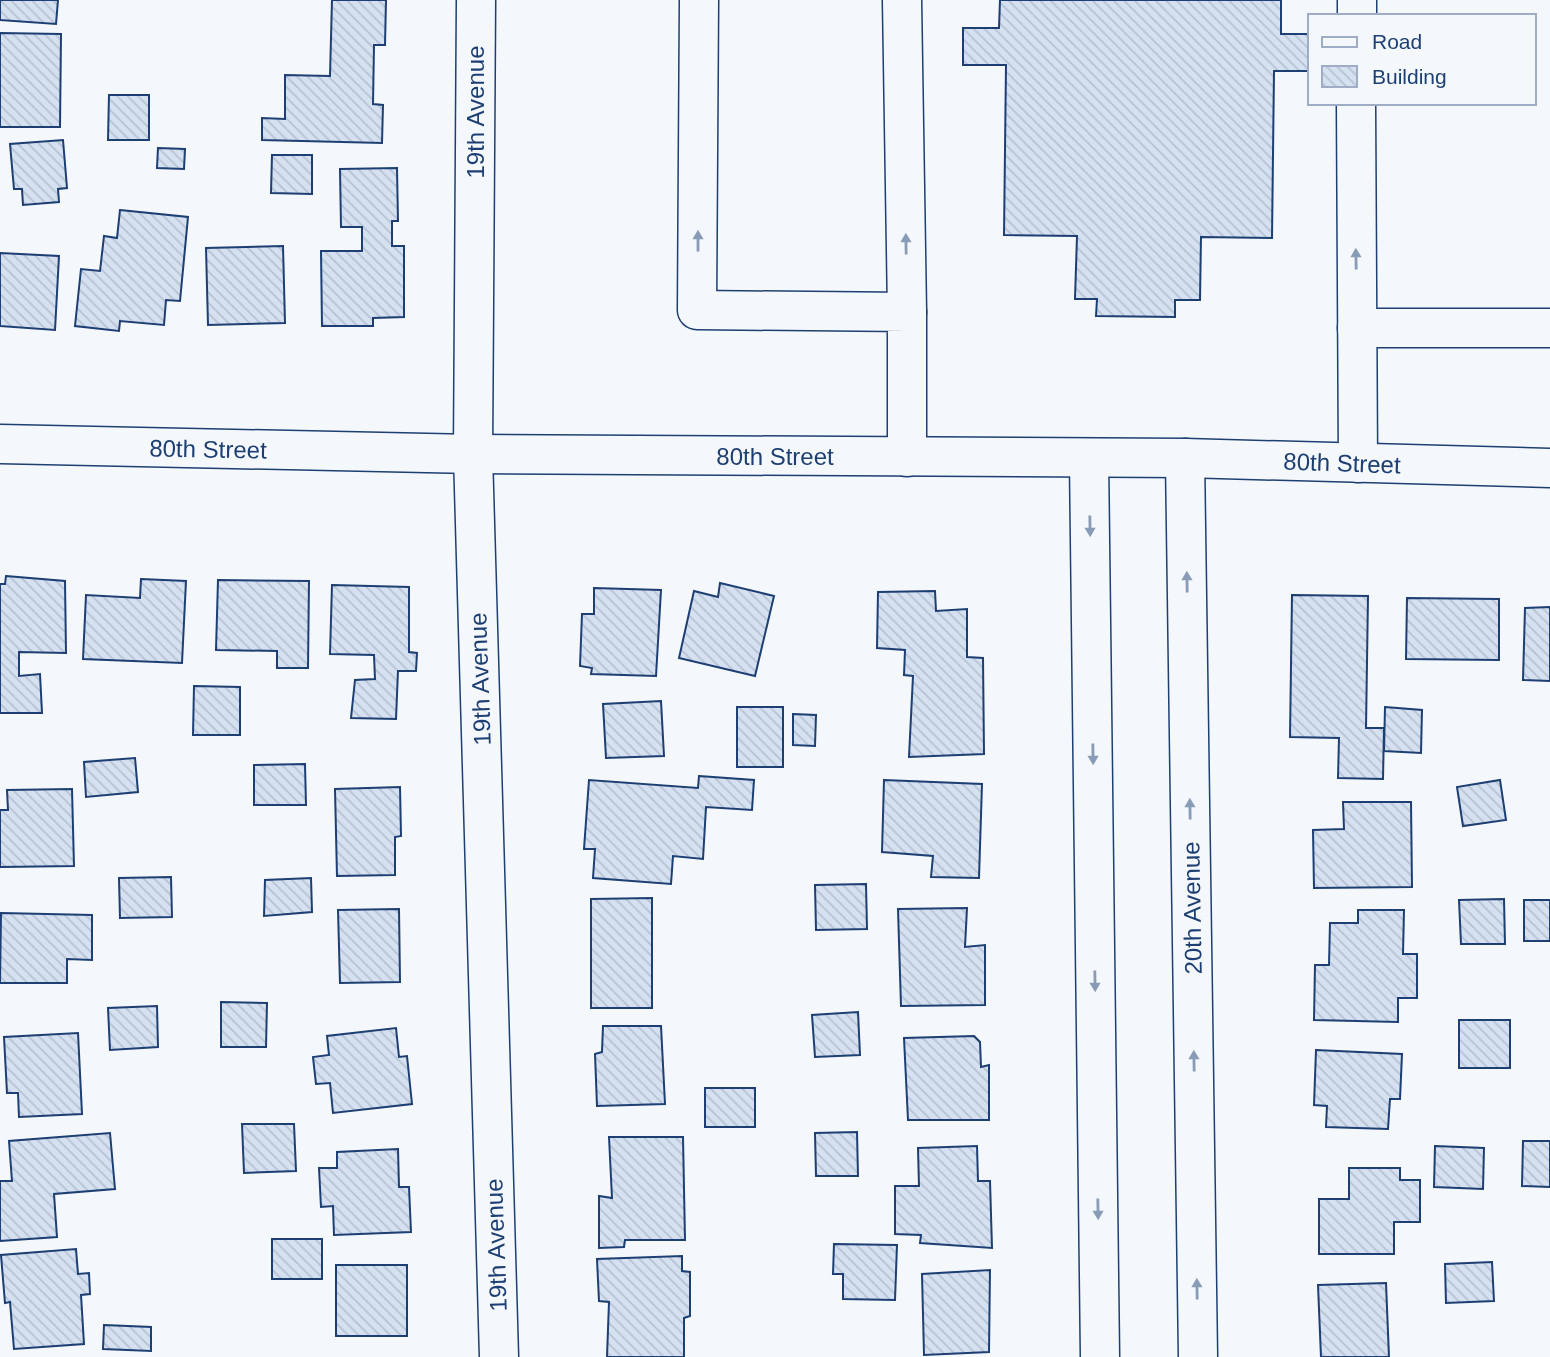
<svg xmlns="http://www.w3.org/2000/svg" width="1550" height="1357" viewBox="0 0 1550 1357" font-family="Helvetica,sans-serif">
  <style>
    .building { fill: url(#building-back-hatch); stroke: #1d3f73; stroke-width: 2 }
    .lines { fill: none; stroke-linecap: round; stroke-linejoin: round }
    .minor-casing { stroke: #1d3f73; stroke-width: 41 }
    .minor { stroke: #f4f7fb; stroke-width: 38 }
    .oneway { fill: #889bb7 }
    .labels { text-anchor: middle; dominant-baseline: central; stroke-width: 5; stroke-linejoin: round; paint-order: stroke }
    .street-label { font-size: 24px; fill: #1d3f73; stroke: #f4f7fb }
  </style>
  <defs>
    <pattern id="building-back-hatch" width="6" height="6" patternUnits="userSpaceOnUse" patternTransform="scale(1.75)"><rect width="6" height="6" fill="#d5e0f0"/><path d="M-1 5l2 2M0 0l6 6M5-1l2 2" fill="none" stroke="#b6c1d1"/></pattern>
  </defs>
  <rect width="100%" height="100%" fill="#f4f7fb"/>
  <!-- building -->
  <g class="building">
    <path d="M 0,0 L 58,0 L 56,24 L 0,20 Z"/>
    <path d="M 332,0 L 386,0 L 385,45 L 374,45 L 373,104 L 383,105 L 382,143 L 262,140 L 262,118 L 285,119 L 285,75 L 330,76 Z"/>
    <path d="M 1000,0 L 1281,0 L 1281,34 L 1310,34 L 1310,71 L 1274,71 L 1272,238 L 1201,237 L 1200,300 L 1175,300 L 1175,317 L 1096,316 L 1097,299 L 1075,299 L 1077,236 L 1004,235 L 1006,65 L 963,65 L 963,28 L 999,28 Z"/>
    <path d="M 0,33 L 61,34 L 60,127 L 0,127 Z"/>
    <path d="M 109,95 L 149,95 L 149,140 L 108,140 Z"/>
    <path d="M 63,140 L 67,188 L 58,189 L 59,202 L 23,205 L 22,189 L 14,189 L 10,144 Z"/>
    <path d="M 158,148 L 185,149 L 184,169 L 157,168 Z"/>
    <path d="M 272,155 L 312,155 L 312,194 L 271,193 Z"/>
    <path d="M 397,168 L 398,221 L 392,221 L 392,246 L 404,246 L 404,317 L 373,318 L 373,326 L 322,326 L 321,251 L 362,251 L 362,227 L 341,227 L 340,169 Z"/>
    <path d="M 120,210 L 188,217 L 180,301 L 166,300 L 164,325 L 120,321 L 119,331 L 75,326 L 81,269 L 100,271 L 104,236 L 117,238 Z"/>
    <path d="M 283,246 L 285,323 L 208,325 L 206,248 Z"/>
    <path d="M 0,253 L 59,256 L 55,330 L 0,326 Z"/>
    <path d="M 6,576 L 65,581 L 66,653 L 19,652 L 19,676 L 40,674 L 42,713 L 0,713 L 0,584 L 5,584 Z"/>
    <path d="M 141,579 L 186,581 L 182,663 L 83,659 L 86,595 L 140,598 Z"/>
    <path d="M 218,580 L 309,581 L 308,668 L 277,668 L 277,651 L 216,650 Z"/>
    <path d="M 720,583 L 774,596 L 755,676 L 679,658 L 694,591 L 718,597 Z"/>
    <path d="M 332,585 L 409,587 L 409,652 L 417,653 L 416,671 L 398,671 L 396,719 L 351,718 L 355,680 L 375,679 L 374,655 L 330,654 Z"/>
    <path d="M 594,588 L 661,590 L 656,676 L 591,674 L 592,668 L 580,666 L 582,614 L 594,614 Z"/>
    <path d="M 935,591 L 936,611 L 967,609 L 967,657 L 983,658 L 984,754 L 909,757 L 913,676 L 904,675 L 905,650 L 877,648 L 878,592 Z"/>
    <path d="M 1292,595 L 1368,596 L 1366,728 L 1384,728 L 1383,779 L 1338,778 L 1339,738 L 1290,737 Z"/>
    <path d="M 1407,598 L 1499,599 L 1499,660 L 1406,659 Z"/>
    <path d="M 1550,607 L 1550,681 L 1523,680 L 1525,608 Z"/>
    <path d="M 194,686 L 240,687 L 240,735 L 193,735 Z"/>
    <path d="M 661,701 L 664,756 L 606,758 L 603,704 Z"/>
    <rect x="737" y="707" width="46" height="60"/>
    <path d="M 1385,707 L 1422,710 L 1421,753 L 1384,751 Z"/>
    <path d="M 793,714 L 816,715 L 815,746 L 793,745 Z"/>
    <path d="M 135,758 L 138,792 L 86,797 L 84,762 Z"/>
    <path d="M 305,764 L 306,805 L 254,805 L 254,765 Z"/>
    <path d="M 699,776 L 754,780 L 752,810 L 706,807 L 703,859 L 673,856 L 671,884 L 593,878 L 595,849 L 584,849 L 589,780 L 698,788 Z"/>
    <path d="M 884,780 L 982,784 L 979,878 L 931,877 L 933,856 L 882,852 Z"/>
    <path d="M 1500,780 L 1506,820 L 1463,826 L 1457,787 Z"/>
    <path d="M 400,787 L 401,836 L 395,837 L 395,875 L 337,876 L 335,789 Z"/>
    <path d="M 72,789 L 74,866 L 0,867 L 0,810 L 8,810 L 7,790 Z"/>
    <path d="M 1343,802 L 1411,802 L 1412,887 L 1314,888 L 1313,830 L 1344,829 Z"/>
    <path d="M 171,877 L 172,917 L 120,918 L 119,878 Z"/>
    <path d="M 311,878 L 312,912 L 264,916 L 265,880 Z"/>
    <path d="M 866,884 L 867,929 L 816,930 L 815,885 Z"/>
    <path d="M 652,898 L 652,1008 L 591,1008 L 591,899 Z"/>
    <path d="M 1504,899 L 1505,944 L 1461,944 L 1459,900 Z"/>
    <rect x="1524" y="900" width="26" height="41"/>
    <path d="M 967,908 L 965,947 L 985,945 L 985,1005 L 901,1006 L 898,909 Z"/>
    <path d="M 399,909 L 400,982 L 340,983 L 338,910 Z"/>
    <path d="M 1358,910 L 1404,910 L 1403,954 L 1417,954 L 1417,998 L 1398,998 L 1398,1022 L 1314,1020 L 1315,965 L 1329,965 L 1330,923 L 1358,923 Z"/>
    <path d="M 1,913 L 92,915 L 92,960 L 67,959 L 67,983 L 0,983 Z"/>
    <path d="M 221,1002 L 267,1003 L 266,1047 L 221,1047 Z"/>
    <path d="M 157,1006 L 158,1047 L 110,1050 L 108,1008 Z"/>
    <path d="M 858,1012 L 860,1055 L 815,1057 L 812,1015 Z"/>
    <rect x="1459" y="1020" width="51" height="48"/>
    <path d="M 603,1026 L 661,1026 L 665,1104 L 597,1106 L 595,1054 L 602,1052 Z"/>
    <path d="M 396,1028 L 399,1057 L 407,1056 L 412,1104 L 333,1113 L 330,1083 L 316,1084 L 313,1057 L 329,1055 L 327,1036 Z"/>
    <path d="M 78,1033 L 82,1114 L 19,1117 L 18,1093 L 7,1093 L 4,1037 Z"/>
    <path d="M 974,1036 L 980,1042 L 981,1067 L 989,1065 L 989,1120 L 908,1120 L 904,1038 Z"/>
    <path d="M 1316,1050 L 1402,1054 L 1400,1099 L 1390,1099 L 1388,1129 L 1326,1127 L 1327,1106 L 1314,1105 Z"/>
    <rect x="705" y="1088" width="50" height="39"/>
    <path d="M 242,1124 L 294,1124 L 296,1171 L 244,1173 Z"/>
    <path d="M 857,1132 L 858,1176 L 816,1176 L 815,1133 Z"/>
    <path d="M 110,1133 L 115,1189 L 54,1194 L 57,1237 L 0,1241 L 0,1181 L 12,1181 L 9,1141 Z"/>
    <path d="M 609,1137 L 683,1137 L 685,1240 L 625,1240 L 624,1247 L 599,1248 L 599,1196 L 612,1198 Z"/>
    <path d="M 1523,1141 L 1550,1141 L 1550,1187 L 1522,1186 Z"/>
    <path d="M 977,1146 L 978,1181 L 990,1181 L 992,1248 L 920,1243 L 921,1235 L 895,1234 L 895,1186 L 919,1186 L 918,1148 Z"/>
    <path d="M 1435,1146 L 1484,1148 L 1483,1189 L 1434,1187 Z"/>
    <path d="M 398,1149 L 399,1187 L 409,1187 L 411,1232 L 334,1235 L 333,1206 L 321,1207 L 319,1168 L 337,1168 L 337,1152 Z"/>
    <path d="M 1349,1168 L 1400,1168 L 1400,1180 L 1420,1180 L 1420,1222 L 1394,1222 L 1394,1254 L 1319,1254 L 1319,1199 L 1349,1199 Z"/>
    <rect x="272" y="1239" width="50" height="40"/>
    <path d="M 834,1244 L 897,1245 L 895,1300 L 843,1299 L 843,1274 L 833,1274 Z"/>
    <path d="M 76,1249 L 78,1274 L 89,1273 L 90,1294 L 81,1295 L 84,1344 L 14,1349 L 10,1302 L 5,1303 L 1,1255 Z"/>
    <path d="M 682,1256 L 682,1271 L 690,1272 L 690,1316 L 684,1318 L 684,1357 L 607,1357 L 609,1302 L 599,1301 L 597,1259 Z"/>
    <path d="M 1492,1262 L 1494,1301 L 1446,1303 L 1445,1264 Z"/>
    <rect x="336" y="1265" width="71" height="71"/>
    <path d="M 990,1270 L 989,1352 L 924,1355 L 922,1274 Z"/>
    <path d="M 1386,1283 L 1389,1357 L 1321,1357 L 1318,1285 Z"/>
    <path d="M 104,1325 L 151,1327 L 151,1351 L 103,1349 Z"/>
  </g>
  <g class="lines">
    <!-- minor casing -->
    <g class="minor-casing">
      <g id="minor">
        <path d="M 476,0 L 473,454 L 499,1357"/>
        <path d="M 699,0 L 697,310 L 907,312 L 907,457"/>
        <path d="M 902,0 L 907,312"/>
        <path d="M 1357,16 L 1357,0"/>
        <path d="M 1356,103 L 1358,463"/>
        <path d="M 1357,328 L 1550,328"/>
        <path d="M 0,444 L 473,454 L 1185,458 L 1550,468"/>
        <path d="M 1089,458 L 1100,1357"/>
        <path d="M 1185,458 L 1198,1357"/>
      </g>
    </g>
    <!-- minor -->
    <use href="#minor" class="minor"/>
  </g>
  <!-- one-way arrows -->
  <defs><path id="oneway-solid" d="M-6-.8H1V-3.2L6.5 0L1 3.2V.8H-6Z" transform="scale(1.75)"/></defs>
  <g class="oneway">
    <use href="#oneway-solid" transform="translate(698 241) rotate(-90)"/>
    <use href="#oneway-solid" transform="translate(906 244) rotate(-91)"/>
    <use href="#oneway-solid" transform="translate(1356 259) rotate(-91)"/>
    <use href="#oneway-solid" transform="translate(1090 526) rotate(89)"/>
    <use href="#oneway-solid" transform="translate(1187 582) rotate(-91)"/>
    <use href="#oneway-solid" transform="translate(1093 754) rotate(89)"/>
    <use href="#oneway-solid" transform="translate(1190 809) rotate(-91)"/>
    <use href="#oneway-solid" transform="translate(1095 981) rotate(89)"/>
    <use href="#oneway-solid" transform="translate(1194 1061) rotate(-91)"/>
    <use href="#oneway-solid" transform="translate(1098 1209) rotate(89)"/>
    <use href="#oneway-solid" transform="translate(1197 1289) rotate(-91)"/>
  </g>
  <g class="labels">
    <!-- street labels -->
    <g class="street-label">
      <text transform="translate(475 112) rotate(-90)">19th Avenue</text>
      <text transform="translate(208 449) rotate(1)">80th Street</text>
      <text x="775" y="456">80th Street</text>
      <text transform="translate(1342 463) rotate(2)">80th Street</text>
      <text transform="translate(480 679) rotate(-92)">19th Avenue</text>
      <text transform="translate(1192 908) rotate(-91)">20th Avenue</text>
      <text transform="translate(496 1245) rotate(-92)">19th Avenue</text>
    </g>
  </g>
  <!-- legend -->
  <rect x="1308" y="14" width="228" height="91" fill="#f4f7fb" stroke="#9eadc5" stroke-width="2"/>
  <rect x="1322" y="37" width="35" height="10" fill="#f4f7fb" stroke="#9eadc5" stroke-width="2"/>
  <text x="1372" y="49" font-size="21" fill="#1d3f73">Road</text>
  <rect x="1322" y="66" width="35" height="21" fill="url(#building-back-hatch)" stroke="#9eadc5" stroke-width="2"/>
  <text x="1372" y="84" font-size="21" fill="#1d3f73">Building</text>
</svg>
